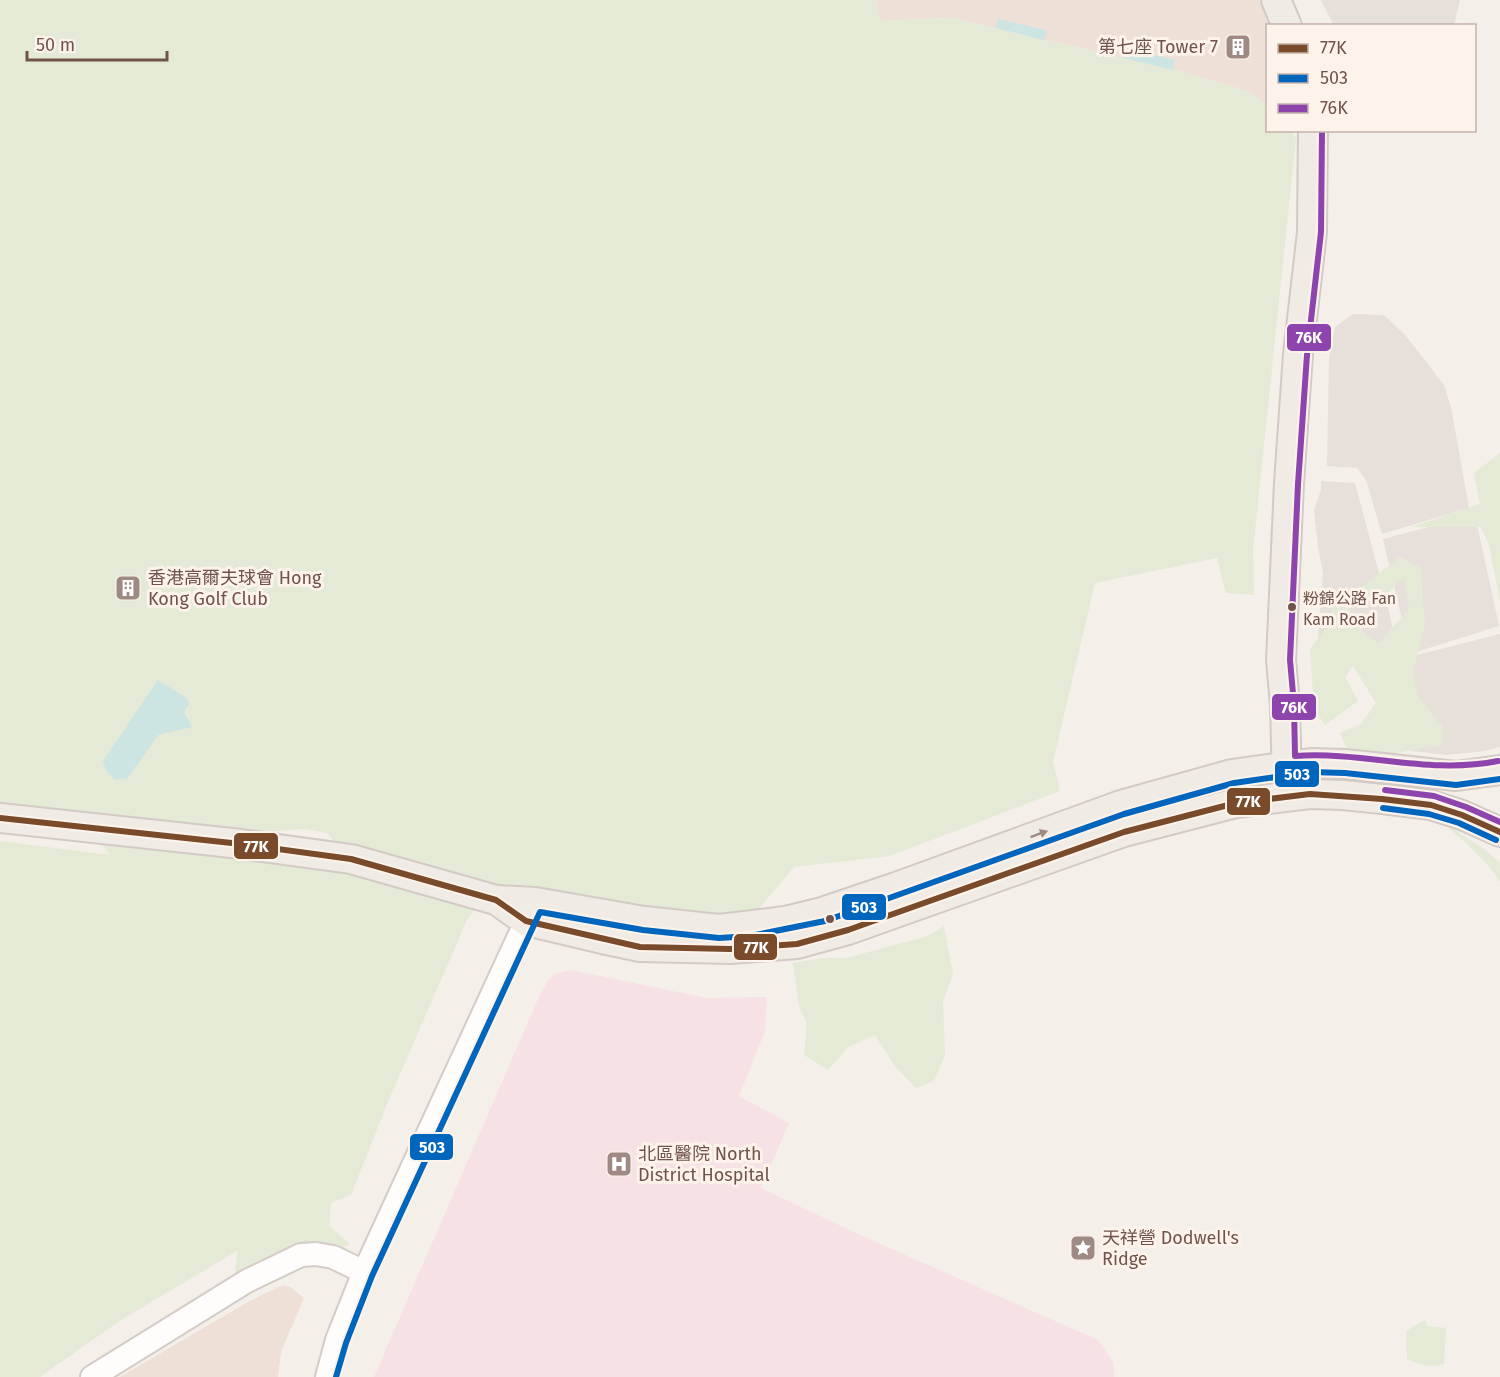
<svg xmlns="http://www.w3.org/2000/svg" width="1500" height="1377" viewBox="0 0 1500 1377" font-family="'Fira Sans','Noto Sans SC',sans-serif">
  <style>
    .residential { fill: #eee0d7 }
    .industrial { fill: #e7dfda }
    .medical { fill: #f6e2e4 }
    .green { fill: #e4ead5; fill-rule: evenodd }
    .water { fill: #cce5e3 }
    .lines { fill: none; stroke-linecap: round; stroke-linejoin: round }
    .minor-casing { stroke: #d4ccc7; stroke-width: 26 }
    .major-casing { stroke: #d3cac6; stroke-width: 32 }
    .minor { stroke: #fefdfc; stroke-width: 22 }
    .major { stroke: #f1ebe5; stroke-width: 28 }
    .bus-1-casing { stroke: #fdf3ea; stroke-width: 10 }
    .bus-2-casing { stroke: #fdf3ea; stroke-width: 10 }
    .bus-3-casing { stroke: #fdf3ea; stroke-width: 10 }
    .bus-1 { stroke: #7a4b2a; stroke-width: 6 }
    .bus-2 { stroke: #0065bd; stroke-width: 6 }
    .bus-3 { stroke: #8e44ad; stroke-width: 6 }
    .oneway { fill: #9d8982 }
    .bus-dot { fill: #70544c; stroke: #fdf3ea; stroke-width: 2 }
    .labels { text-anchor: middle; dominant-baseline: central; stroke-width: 6; stroke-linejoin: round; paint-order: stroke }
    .bus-label { font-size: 16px; fill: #70544c; stroke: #fdf3ea; text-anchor: start }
    .poi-label { font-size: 18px; fill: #70544c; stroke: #fdf3ea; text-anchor: start }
    .line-badge { stroke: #fdf3ea; stroke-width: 2 }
    .badge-label { font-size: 16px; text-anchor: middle; font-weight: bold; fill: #fff }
  </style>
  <rect width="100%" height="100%" fill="#f5efe9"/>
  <!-- residential -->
  <g class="residential">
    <path d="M 876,0 L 1259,0 L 1270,25 L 1268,26 L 1267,107 L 1254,95 L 1247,91 L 1179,71 L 952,18 L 880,21 Z"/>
    <path d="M 283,1285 L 290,1287 L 304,1298 L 281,1352 L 278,1377 L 120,1377 L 246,1303 Z"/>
  </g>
  <!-- industrial -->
  <g class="industrial">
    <path d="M 1321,0 L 1460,0 L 1454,25 L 1334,26 Z"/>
    <path d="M 1353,314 L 1384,315 L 1406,336 L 1444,385 L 1451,407 L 1469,508 L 1382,534 L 1366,480 L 1357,468 L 1327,466 L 1329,358 L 1335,327 Z"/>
    <path d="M 1321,481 L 1355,483 L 1379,573 L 1368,599 L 1386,598 L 1398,652 L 1341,635 L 1318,639 L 1323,573 L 1318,547 L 1314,510 L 1321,490 Z"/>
    <path d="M 1475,515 L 1499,626 L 1410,654 L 1383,539 Z"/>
    <path d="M 1500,634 L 1500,747 L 1485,751 L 1446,755 L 1412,751 L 1393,661 Z"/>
  </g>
  <!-- medical -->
  <path class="medical" d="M 572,970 L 706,998 L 767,997 L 765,1031 L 739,1096 L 789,1123 L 761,1188 L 858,1234 L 1098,1340 L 1113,1362 L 1114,1377 L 374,1377 L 541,992 L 550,978 L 557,973 Z"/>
  <!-- green -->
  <g class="green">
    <path d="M 0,0 L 876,0 L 880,21 L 952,18 L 1179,71 L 1247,91 L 1254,95 L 1267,107 L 1268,130 L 1290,131 L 1296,138 L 1253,550 L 1254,595 L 1226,593 L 1217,558 L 1095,583 L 1053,762 L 1060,791 L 890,856 L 794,867 L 749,920 L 491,891 L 467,920 L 387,1104 L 351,1195 L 331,1203 L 329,1226 L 350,1244 L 327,1257 L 234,1290 L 237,1251 L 121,1320 L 40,1377 L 0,1377 L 0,841 L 110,855 L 91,830 L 0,829 ZM 304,829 L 328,833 L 346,863 L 285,849 L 276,831 Z"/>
    <path d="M 1500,453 L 1500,601 L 1489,545 L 1481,527 L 1411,527 L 1480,504 L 1474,473 Z"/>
    <path d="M 1400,557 L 1421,568 L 1425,625 L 1413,672 L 1418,696 L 1443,727 L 1442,745 L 1390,754 L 1346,747 L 1340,733 L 1361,724 L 1376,703 L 1353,666 L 1345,677 L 1358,701 L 1325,725 L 1314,709 L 1310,649 L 1330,622 L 1333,598 L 1347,602 C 1352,618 1363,635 1379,643 L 1409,609 L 1404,577 L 1376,606 L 1356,591 Z"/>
    <path d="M 1441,821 L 1484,849 L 1500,863 L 1500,882 C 1486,859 1462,839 1441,821 Z"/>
    <path d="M 944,926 L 953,974 L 943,1001 L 945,1055 L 934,1081 L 916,1088 L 895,1066 L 875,1035 L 848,1047 L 828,1070 L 804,1055 L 807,1024 L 799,1006 L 793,963 L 823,958 L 846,958 L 928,936 Z"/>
    <path d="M 1425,1320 L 1427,1326 L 1446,1328 L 1444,1364 C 1429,1368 1420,1365 1407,1359 L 1406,1331 Z"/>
  </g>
  <!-- water -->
  <g class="water">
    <path d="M 998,19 L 1047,30 L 1044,40 L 996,28 Z"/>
    <path d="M 1125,48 L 1175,60 L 1173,70 L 1123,58 Z"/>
    <path d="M 158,680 L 187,698 L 189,704 L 184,712 L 192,727 L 158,735 L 128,778 L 115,780 L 106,771 L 103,761 Z"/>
  </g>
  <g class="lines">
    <!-- minor casing -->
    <g class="minor-casing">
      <g id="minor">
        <path d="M 92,1377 L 247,1281 L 301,1255 L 316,1254 L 333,1257 L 364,1272"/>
        <path d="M 327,1377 L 337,1340 L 364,1272 L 533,906"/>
      </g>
    </g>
    <!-- major casing -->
    <g class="major-casing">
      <g id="major">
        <path d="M 1276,0 L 1287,26"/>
        <path d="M 1287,783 L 1285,705 L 1281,660 L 1289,483 L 1298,354 L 1312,232 L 1313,130"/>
        <path d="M 0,818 L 241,844 L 351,859 L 496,900 L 535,902 L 644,921 L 719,929 L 785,921 L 822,912 L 896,887 L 1121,805 L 1232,774 L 1311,763 L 1346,764 L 1456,776 L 1500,770"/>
        <path d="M 496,900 L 526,921 L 602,939 L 640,947 L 730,949 L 797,944 L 848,930 L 1124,832 L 1236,803 L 1310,794 L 1343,795 L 1382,799 L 1431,805 L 1462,815 L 1500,832"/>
      </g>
    </g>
    <!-- minor -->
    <use href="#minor" class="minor"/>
    <!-- major -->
    <use href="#major" class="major"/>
    <!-- bus-1 casing -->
    <g class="bus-1-casing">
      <path id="bus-1" d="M 0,818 L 241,844 L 351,859 L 496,900 L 526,921 L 640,947 L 730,949 L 797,944 L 848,930 L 1124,832 L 1236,803 L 1310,794 L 1382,799 L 1431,805 L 1462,815 L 1500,832"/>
    </g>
    <!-- bus-2 casing -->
    <g class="bus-2-casing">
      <g id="bus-2">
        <path d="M 1383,808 L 1429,814 L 1459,823 L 1496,840"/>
        <path d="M 336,1377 L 346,1343 L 372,1276 L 540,912 L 643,930 L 719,938 L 750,936 L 825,921 L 1124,814 L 1234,783 L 1311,772 L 1345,773 L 1456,785 L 1500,779"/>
      </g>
    </g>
    <!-- bus-3 casing -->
    <g class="bus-3-casing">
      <g id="bus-3">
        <path d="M 1322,130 L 1321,232 L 1307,355 L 1298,484 L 1290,660 L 1294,705 L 1295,756 C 1365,751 1428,775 1498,761"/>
        <path d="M 1385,790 L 1434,796 L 1466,807 L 1500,822"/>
      </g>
    </g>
    <!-- bus-1 -->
    <use href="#bus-1" class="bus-1"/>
    <!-- bus-2 -->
    <use href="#bus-2" class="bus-2"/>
    <!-- bus-3 -->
    <use href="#bus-3" class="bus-3"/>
  </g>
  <!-- one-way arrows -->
  <defs><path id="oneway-solid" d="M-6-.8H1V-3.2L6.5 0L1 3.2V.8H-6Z" transform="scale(1.5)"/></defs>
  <use class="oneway" href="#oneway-solid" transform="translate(1039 834) rotate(-20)"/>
  <!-- icons -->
  <defs>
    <g id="building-square" transform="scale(1.35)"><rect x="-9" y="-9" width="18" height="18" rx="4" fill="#9f8a83" stroke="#fdf3ea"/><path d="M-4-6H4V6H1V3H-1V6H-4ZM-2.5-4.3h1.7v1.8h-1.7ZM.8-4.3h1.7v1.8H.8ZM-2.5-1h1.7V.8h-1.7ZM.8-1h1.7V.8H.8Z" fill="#fff"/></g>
    <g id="hospital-square" transform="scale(1.35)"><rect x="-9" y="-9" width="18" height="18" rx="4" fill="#9f8a83" stroke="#fdf3ea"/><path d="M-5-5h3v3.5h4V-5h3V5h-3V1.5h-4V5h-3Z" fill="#fff"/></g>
    <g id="sight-square" transform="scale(1.35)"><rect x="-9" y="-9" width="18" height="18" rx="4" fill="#9f8a83" stroke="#fdf3ea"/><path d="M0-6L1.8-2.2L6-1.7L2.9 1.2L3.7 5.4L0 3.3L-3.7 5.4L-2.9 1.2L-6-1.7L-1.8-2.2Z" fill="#fff"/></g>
  </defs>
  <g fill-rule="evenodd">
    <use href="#building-square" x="1238" y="47"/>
    <use href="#building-square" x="128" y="588"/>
    <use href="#hospital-square" x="619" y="1164"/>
    <use href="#sight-square" x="1083" y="1248"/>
  </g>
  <!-- markers -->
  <g class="bus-dot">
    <circle cx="1292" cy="607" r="5"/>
    <circle cx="830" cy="919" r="5"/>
  </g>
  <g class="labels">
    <!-- bus labels -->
    <g class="bus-label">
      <text x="1303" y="598">粉錦公路 Fan<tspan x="1303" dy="21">Kam Road</tspan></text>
    </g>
    <!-- poi labels -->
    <g class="poi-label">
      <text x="1218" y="47" text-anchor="end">第七座 Tower 7</text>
      <text x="148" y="578">香港高爾夫球會 Hong<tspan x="148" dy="21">Kong Golf Club</tspan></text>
      <text x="638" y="1154">北區醫院 North<tspan x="638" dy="21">District Hospital</tspan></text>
      <text x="1102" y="1238">天祥營 Dodwell's<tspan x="1102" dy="21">Ridge</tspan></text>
    </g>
  </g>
  <g class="line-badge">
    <rect x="1286" y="323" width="46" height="29" rx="6" fill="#8e44ad"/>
    <rect x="1271" y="693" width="46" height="28" rx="6" fill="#8e44ad"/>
    <rect x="1274" y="760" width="46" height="28" rx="6" fill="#0065bd"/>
    <rect x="1226" y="787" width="45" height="29" rx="6" fill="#7a4b2a"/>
    <rect x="233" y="832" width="46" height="28" rx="6" fill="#7a4b2a"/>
    <rect x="841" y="893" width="46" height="28" rx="6" fill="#0065bd"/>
    <rect x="733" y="933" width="45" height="28" rx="6" fill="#7a4b2a"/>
    <rect x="409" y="1133" width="45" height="28" rx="6" fill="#0065bd"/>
  </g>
  <g class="badge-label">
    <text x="1309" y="343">76K</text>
    <text x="1294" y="713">76K</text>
    <text x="1297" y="780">503</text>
    <text x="1248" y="807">77K</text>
    <text x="256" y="852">77K</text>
    <text x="864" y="913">503</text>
    <text x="756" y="953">77K</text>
    <text x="432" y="1153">503</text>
  </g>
  <!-- legend -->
  <rect x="1266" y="24" width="210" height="108" fill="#fdf3ea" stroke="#c5b3ab" stroke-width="1.5"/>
  <rect x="1278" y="44" width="30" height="9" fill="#7a4b2a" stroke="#c5b3ab" stroke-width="1.5"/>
  <text x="1320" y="54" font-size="18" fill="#70544c">77K</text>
  <rect x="1278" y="74" width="30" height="9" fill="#0065bd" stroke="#c5b3ab" stroke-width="1.5"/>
  <text x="1320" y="84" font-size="18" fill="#70544c">503</text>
  <rect x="1278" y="104" width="30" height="9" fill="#8e44ad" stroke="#c5b3ab" stroke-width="1.5"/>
  <text x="1320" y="114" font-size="18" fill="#70544c">76K</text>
  <!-- scale -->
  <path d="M27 51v9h140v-9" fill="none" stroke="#70544c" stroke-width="3"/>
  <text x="36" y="51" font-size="18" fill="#70544c" stroke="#fdf3ea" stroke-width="4.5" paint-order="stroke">50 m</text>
</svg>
